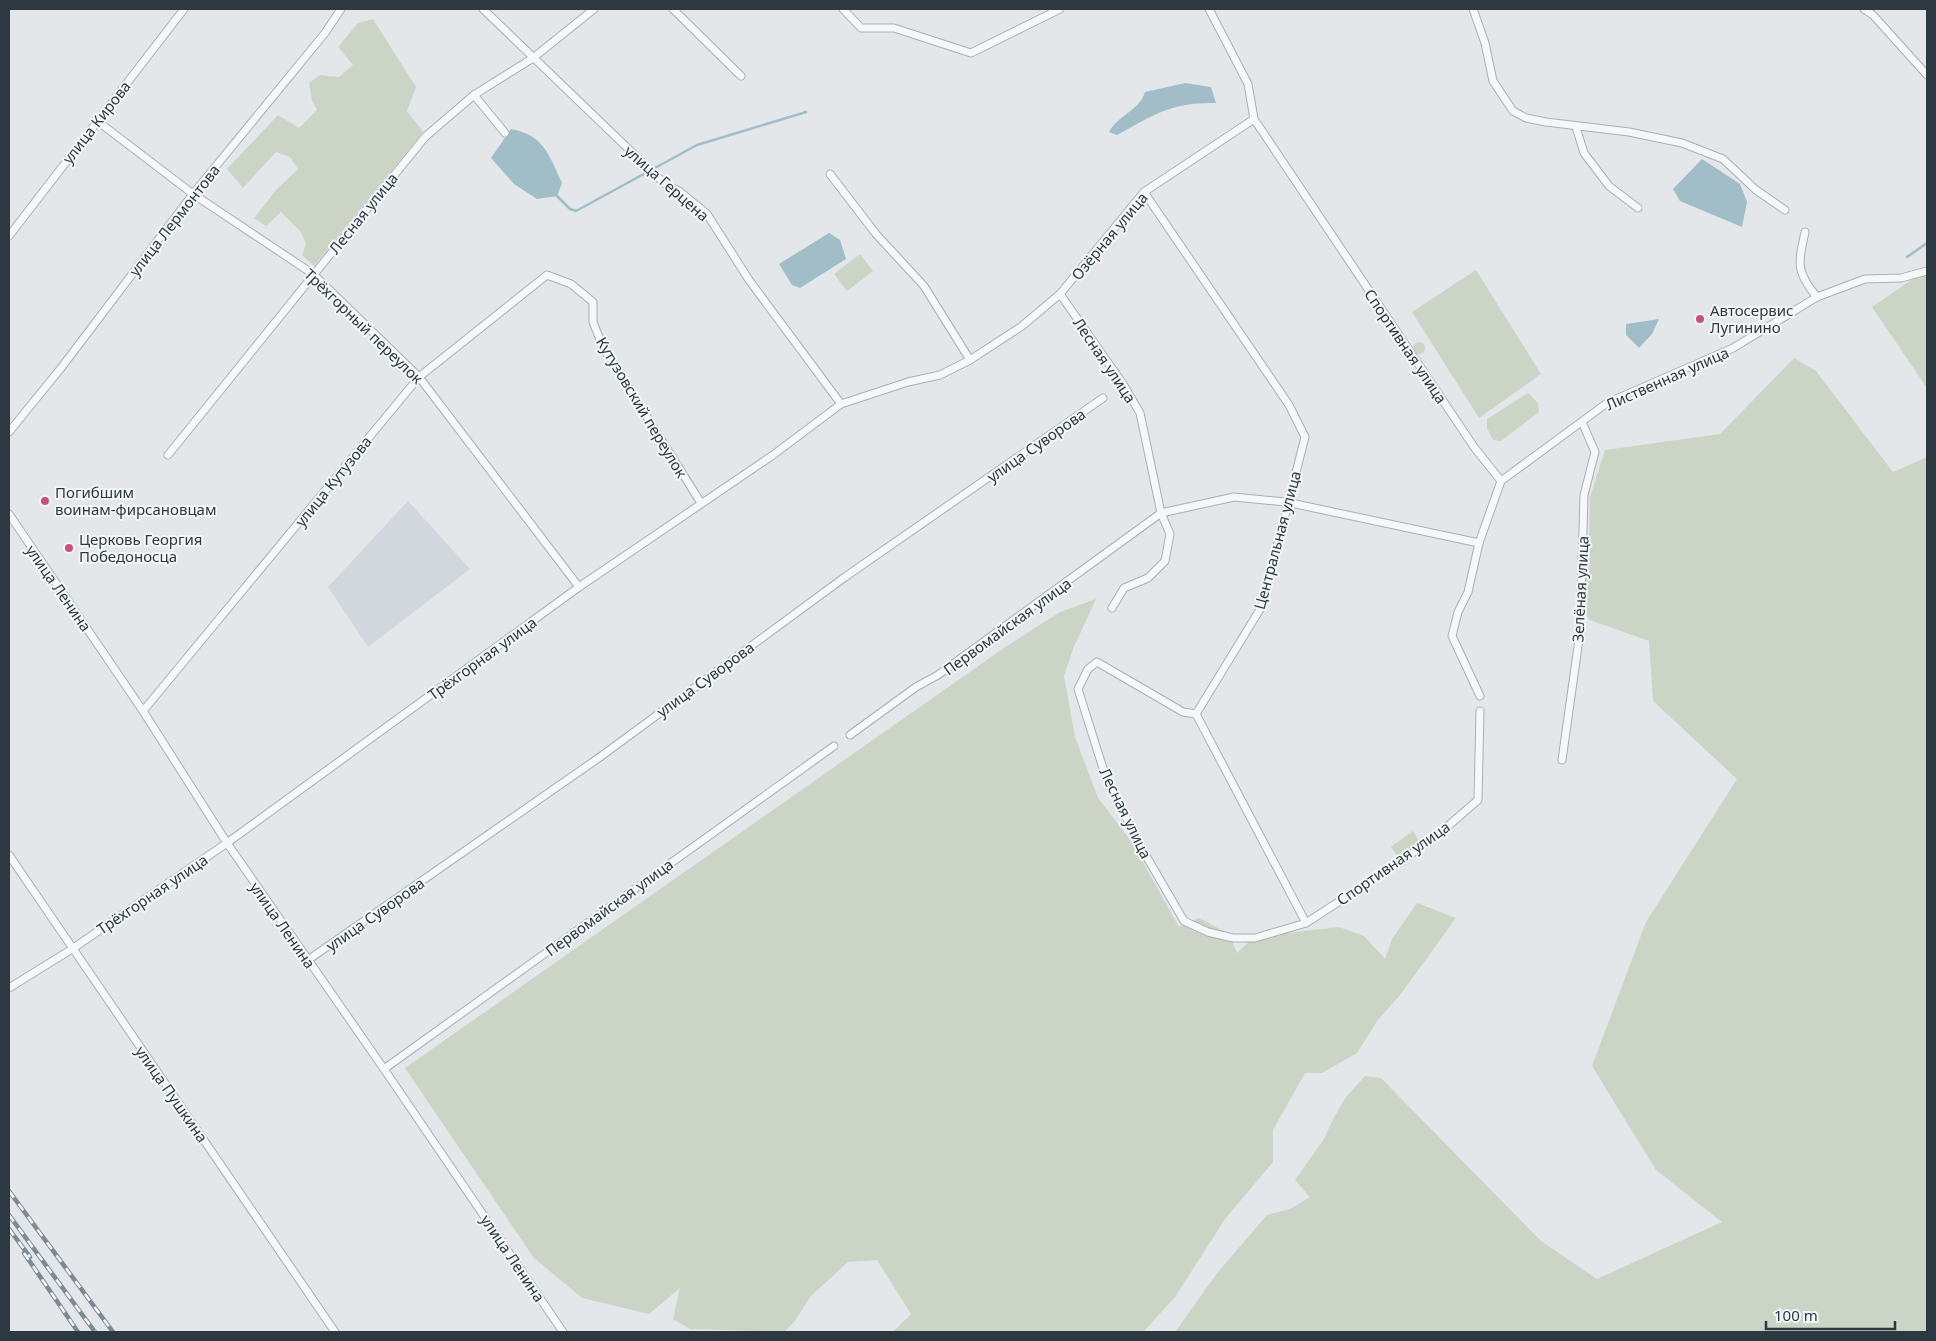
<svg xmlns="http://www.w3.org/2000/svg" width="1936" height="1341" viewBox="0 0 1936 1341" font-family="'Noto Sans',sans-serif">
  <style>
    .built { fill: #d1d7dc }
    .green { fill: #ccd4c5 }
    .water { fill: #a1bdc8 }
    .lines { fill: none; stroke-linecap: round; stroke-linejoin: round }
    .stream { stroke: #a1bdc8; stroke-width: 2.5 }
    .minor-casing { stroke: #a8afb4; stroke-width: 9 }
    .minor { stroke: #f6f7f9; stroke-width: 7 }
    .rail-casing { stroke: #7d8a93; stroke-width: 4.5 }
    .rail { stroke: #f3f6f8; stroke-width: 2.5; stroke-dasharray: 8; stroke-linecap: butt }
    .poi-dot { fill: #c6517e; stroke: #f3f6f8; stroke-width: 2 }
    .labels { text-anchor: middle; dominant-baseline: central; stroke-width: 4; stroke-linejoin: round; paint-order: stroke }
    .street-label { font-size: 15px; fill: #2c3941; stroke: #f3f6f8 }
    .poi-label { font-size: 15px; fill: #2c3941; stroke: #f3f6f8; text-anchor: start }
  </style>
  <rect width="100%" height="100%" fill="#e3e7ea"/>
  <!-- built -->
  <path class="built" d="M 408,501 L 470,569 L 368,647 L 328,587 Z"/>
  <!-- green -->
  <g class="green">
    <path d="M 373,19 L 416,87 L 407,111 L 423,132 L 314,266 L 302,255 L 306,244 L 301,232 L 281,212 L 266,226 L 254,218 L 277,189 L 298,169 L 290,157 L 276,152 L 243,188 L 227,169 L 278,115 L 299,128 L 317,110 L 312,100 L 309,83 L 320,75 L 339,77 L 353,65 L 338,47 L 358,23 Z"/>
    <path d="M 860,254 L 873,271 L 847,291 L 834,274 Z"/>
    <path d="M 1476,270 L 1541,374 L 1479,418 L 1412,312 Z"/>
    <path d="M 1923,272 L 1927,272 L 1927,388 L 1872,307 Z"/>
    <circle cx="1419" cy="348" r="6"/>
    <path d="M 1794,358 L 1816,371 L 1893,472 L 1927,457 L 1927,1332 L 1175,1332 L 1218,1272 L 1267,1215 L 1290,1209 L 1310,1197 L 1295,1180 L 1324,1139 L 1333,1119 L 1346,1097 L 1365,1076 L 1381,1078 L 1541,1241 L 1597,1279 L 1722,1222 L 1656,1170 L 1592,1066 L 1646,922 L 1737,779 L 1653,701 L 1649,641 L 1590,620 L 1579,605 L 1589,537 L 1590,497 L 1605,450 L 1720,434 Z"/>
    <path d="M 1528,393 L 1538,403 L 1539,412 L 1501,441 L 1493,440 L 1487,428 L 1487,419 Z"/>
    <path d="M 1096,599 L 1073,649 L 1064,676 L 1075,737 L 1098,798 L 1131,841 L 1179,927 L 1199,918 L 1229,934 L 1237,953 L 1251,940 L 1269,935 L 1339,927 L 1364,936 L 1385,959 L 1392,939 L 1417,903 L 1456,918 L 1400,995 L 1377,1021 L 1357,1053 L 1322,1073 L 1305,1073 L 1273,1130 L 1273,1162 L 1225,1219 L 1175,1297 L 1143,1332 L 893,1332 L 911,1314 L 877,1260 L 848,1262 L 811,1296 L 794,1322 L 784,1332 L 690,1329 L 673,1319 L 680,1288 L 649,1314 L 582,1298 L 534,1258 L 405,1068 L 1004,648 L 1060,612 Z"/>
    <path d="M 1413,831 L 1420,842 L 1398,857 L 1391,847 Z"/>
  </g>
  <!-- water -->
  <g class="water">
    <path d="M 1185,83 L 1211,87 L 1216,103 C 1172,102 1153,115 1117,135 L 1109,132 C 1118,115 1139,111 1145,92 Z"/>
    <path d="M 511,129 C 544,135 549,155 562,183 L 557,196 L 537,199 L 514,184 L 491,158 Z"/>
    <path d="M 1702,159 L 1740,184 L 1747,202 L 1742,227 L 1680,201 L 1673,189 Z"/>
    <path d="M 829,233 L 840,240 L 846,259 L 800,288 L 792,285 L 779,264 Z"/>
    <path d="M 1659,319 L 1652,334 L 1639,348 L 1626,335 L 1626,324 Z"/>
  </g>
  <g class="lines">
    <!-- stream -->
    <g class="stream">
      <path d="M 557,196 L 570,209 L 576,211 L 697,145 L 806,112"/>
      <path d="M 1907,257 L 1927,243"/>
    </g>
    <!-- minor casing -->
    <g class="minor-casing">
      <g id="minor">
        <path d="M 483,9 L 667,186 L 679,191 L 707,214 L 749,280 L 841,404"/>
        <path d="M 673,9 L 741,76"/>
        <path d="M 843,9 L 861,28 L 894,28 L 971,53 L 1060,9"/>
        <path d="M 1209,9 L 1248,84 L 1254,119 L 1474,447 L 1501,481 L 1479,543 L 1468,592 L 1458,612 L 1452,636 L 1480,696"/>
        <path d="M 1473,9 L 1485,43 L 1493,81 L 1513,111 L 1526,118 L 1546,122 L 1629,132 L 1682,143 L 1723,159 L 1756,190 L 1785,210"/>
        <path d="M 1864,9 L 1873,15 L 1927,75"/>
        <path d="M 474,95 L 505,133"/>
        <path d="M 96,120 L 193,194 L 313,274 L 419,377 L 579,587"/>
        <path d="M 1576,127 L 1584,153 L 1609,186 L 1638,208"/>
        <path d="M 830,174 L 876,234 L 924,286 L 970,360"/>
        <path d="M 1144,192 L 1289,405 L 1305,437 L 1262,606 L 1196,714 L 1306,923"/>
        <path d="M 1805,232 C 1798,264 1796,272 1817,297"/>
        <path d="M 9,236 L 184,9"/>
        <path d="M 1060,294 L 1123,384 L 1140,413 L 1161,513 L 1170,534 L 1165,561 L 1148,578 L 1124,588 L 1112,608"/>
        <path d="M 9,432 L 61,368 L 193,194 L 325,33 L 341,9"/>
        <path d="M 168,455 L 425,137 L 474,95 L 533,58 L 594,9"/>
        <path d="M 1501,481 L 1607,403 L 1733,348 L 1817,297 L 1865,279 L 1901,278 L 1927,271"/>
        <path d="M 9,514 L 143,711 L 227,843 L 384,1069 L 563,1332"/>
        <path d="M 143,711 L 419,377 L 547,275 L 571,284 L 593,302 L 593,322 L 603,347 L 701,503"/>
        <path d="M 1196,714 L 1183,712 L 1097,662 L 1088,669 L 1078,689 L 1107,781 L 1145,854 L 1184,921 L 1208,932 L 1233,938 L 1255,938 L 1306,923 L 1400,862 L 1441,832 L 1478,800 L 1480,711"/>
        <path d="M 850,735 L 916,687 L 938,675 L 1161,513 L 1234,497 L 1286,502 L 1479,543"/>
        <path d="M 1562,760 L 1580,632 L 1584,495 L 1595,452 L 1582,422"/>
        <path d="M 9,855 L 335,1332"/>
        <path d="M 308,960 L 600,757 L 845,577 L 1103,398"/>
        <path d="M 9,988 L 72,949 L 227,843 L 579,587 L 773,455 L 841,404 L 908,382 L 940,375 L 970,360 L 1022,326 L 1060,294 L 1144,192 L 1254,119"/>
        <path d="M 384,1069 L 834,746"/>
      </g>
    </g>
    <!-- minor -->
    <use href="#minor" class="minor"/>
    <!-- rail casing -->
    <g class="rail-casing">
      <g id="rail">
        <path d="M 9,1191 L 113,1332"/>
        <path d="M 9,1215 L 95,1332"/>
        <path d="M 9,1229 L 30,1257"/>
        <path d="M 24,1253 L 78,1332"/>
      </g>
    </g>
    <!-- rail -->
    <use href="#rail" class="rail"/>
  </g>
  <!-- markers -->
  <g class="poi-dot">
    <circle cx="1700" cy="319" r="5"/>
    <circle cx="45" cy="501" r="5"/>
    <circle cx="69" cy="548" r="5"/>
  </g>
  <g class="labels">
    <!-- street labels -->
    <g class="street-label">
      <text transform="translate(96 122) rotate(-52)">улица Кирова</text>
      <text transform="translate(667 183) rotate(41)">улица Герцена</text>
      <text transform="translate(363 213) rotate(-51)">Лесная улица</text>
      <text transform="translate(174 220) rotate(-52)">улица Лермонтова</text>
      <text transform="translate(1109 236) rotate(-50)">Озёрная улица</text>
      <text transform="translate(364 326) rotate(44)">Трёхгорный переулок</text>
      <text transform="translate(1406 346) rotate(56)">Спортивная улица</text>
      <text transform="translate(1105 360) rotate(56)">Лесная улица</text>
      <text transform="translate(1667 378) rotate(-24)">Лиственная улица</text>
      <text transform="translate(642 407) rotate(59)">Кутузовский переулок</text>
      <text transform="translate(1036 445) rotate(-35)">улица Суворова</text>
      <text transform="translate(333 481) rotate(-51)">улица Кутузова</text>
      <text transform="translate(1277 540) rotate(-75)">Центральная улица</text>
      <text transform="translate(59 588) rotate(55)">улица Ленина</text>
      <text transform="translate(1580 589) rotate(-87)">Зелёная улица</text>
      <text transform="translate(1007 626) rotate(-36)">Первомайская улица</text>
      <text transform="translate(482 658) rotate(-36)">Трёхгорная улица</text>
      <text transform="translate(705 679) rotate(-36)">улица Суворова</text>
      <text transform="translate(1126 813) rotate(64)">Лесная улица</text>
      <text transform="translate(1393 863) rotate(-35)">Спортивная улица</text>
      <text transform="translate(152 894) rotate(-34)">Трёхгорная улица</text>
      <text transform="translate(609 907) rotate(-36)">Первомайская улица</text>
      <text transform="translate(375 914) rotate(-35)">улица Суворова</text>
      <text transform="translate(283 925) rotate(55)">улица Ленина</text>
      <text transform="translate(172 1094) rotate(55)">улица Пушкина</text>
      <text transform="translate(513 1258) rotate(56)">улица Ленина</text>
    </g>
    <!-- poi labels -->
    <g class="poi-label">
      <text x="1710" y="310">Автосервис<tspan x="1710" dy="17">Лугинино</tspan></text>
      <text x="55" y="492">Погибшим<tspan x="55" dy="17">воинам-фирсановцам</tspan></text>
      <text x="79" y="539">Церковь Георгия<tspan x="79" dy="17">Победоносца</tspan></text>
    </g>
  </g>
  <!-- border -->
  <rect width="1936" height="1341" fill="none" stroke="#2c3941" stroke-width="20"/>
  <!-- scale -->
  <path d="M1766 1321v8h129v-8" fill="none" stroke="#2c3941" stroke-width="2.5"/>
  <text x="1774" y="1321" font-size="15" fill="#2c3941" stroke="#f3f6f8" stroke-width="4" paint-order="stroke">100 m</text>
</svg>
